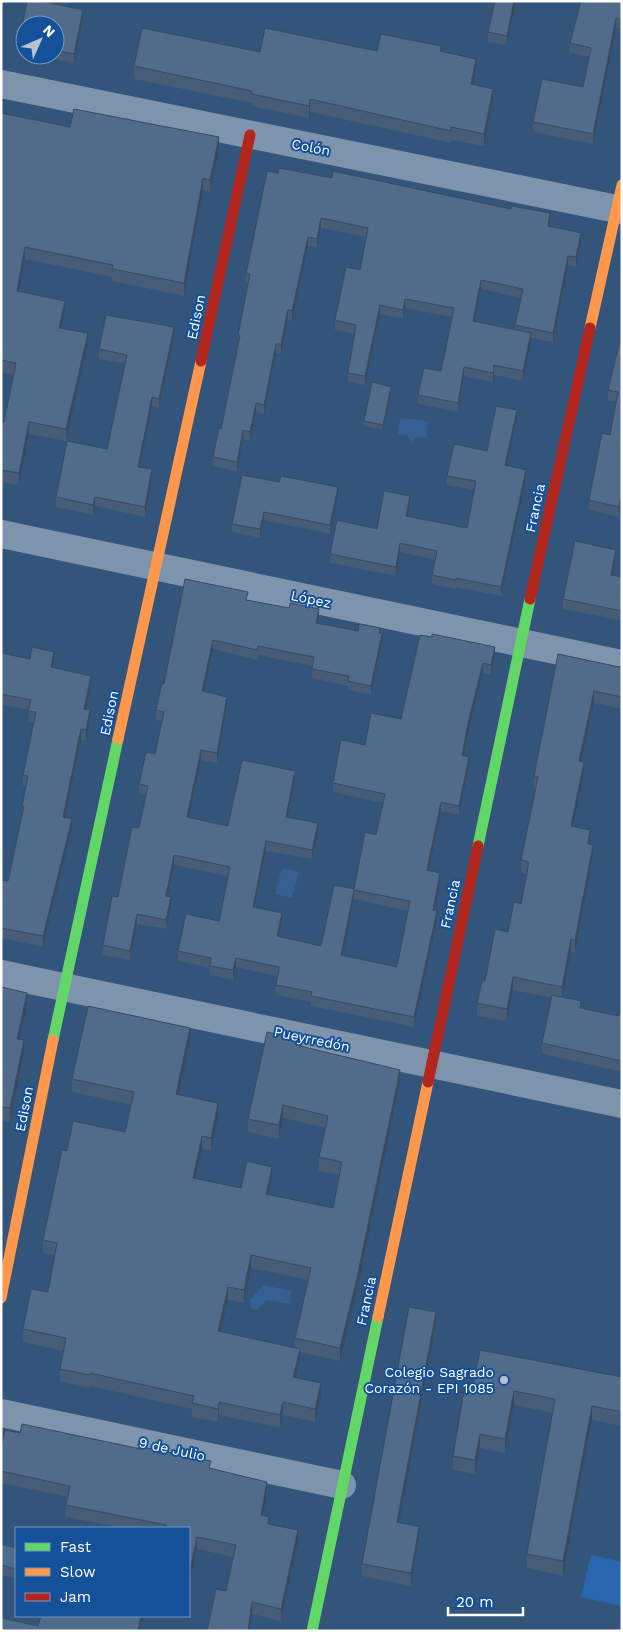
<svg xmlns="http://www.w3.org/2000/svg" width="623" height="1632" viewBox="0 0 623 1632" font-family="'Work Sans',sans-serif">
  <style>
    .green { fill: #2968af }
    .water { fill: #366093 }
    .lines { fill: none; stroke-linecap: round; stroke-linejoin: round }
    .street { stroke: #7e94ad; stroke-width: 28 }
    .fast { stroke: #63d668; stroke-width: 11 }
    .slow { stroke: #ff974d; stroke-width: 11 }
    .jam { stroke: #b3261e; stroke-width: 11 }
    .wall { fill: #465c77; fill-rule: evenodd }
    .shaded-wall { fill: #394b61 }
    .building { fill: #516b8a; stroke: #394b61; fill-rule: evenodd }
    .poi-dot { fill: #b8c3d1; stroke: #155199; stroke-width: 2 }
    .labels { text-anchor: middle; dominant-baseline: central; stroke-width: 4; stroke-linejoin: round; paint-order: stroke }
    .street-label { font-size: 14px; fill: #fff; stroke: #155199 }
    .poi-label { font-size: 14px; fill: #fff; stroke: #155199; text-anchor: end }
  </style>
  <rect width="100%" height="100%" fill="#33547b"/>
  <!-- green -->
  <path class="green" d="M 591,1555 L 622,1562 L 622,1606 L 581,1597 Z"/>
  <!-- water -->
  <g class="water">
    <path d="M 400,418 L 428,421 L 426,438 L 418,437 L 411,442 L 407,435 L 398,434 Z"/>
    <path d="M 282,868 L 299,872 L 292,898 L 275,894 Z"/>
    <path d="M 264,1285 L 291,1291 L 290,1304 L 267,1300 L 256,1310 L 251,1308 L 250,1299 Z"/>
  </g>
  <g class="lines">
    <!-- street -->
    <g class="street">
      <path d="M 1,84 L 622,210"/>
      <path d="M 1,534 L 622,664"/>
      <path d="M 1,974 L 622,1104"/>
      <path d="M 1,1413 L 342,1485"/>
    </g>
    <!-- fast -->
    <g class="fast">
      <path d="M 478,846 L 530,599"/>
      <path d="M 53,1040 L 118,739"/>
      <path d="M 312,1631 L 378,1317"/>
    </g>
    <!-- slow -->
    <g class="slow">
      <path d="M 590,328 L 622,185"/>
      <path d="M 118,739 L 201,361"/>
      <path d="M 1,1298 L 53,1040"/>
      <path d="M 378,1317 L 428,1082"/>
    </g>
    <!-- jam -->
    <g class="jam">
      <path d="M 201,361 L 250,135"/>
      <path d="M 530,599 L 590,328"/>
      <path d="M 428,1082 L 478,846"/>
    </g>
  </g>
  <!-- wall -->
  <g class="wall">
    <path d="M 27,1 L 42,1 L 83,10 L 83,19 L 74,63 L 34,55 L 55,55 L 55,25 L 25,25 L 25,53 L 19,52 L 19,42 Z"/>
    <path d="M 515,1 L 515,6 L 507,45 L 488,42 L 488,32 Z"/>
    <path d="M 622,1 L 622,29 L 616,28 L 593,144 L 533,132 L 533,122 L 583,87 L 589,57 L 570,53 L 570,43 Z"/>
    <path d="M 377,51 L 441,52 L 476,71 L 473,85 L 493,101 L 484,146 L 451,140 L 451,143 L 310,112 L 309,118 L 252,106 L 252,103 L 134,79 L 134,66 L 260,52 Z"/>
    <path d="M 1,113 L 70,127 L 219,149 L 210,192 L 203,190 L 184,296 L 112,281 L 112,277 L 25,259 L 19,292 L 65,313 L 62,328 L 88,346 L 66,441 L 29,434 L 19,485 L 1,482 L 1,422 L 4,422 L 14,375 L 1,372 Z"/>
    <path d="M 267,171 L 550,223 L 550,226 L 581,242 L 576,267 L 568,265 L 553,342 L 531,338 L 531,342 L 523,381 L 494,375 L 493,382 L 464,376 L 458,412 L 418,404 L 418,395 L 441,371 L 452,317 L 405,308 L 403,319 L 380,314 L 365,385 L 348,382 L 348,373 L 355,334 L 335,330 L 335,320 L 360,270 L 366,237 L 321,228 L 317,248 L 308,246 L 292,321 L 288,320 L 281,354 L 276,353 L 264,414 L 256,412 L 250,441 L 243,439 L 237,472 L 213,466 L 213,457 L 221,429 L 239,345 L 238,335 L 249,283 L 246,283 L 246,274 ZM 481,289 L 521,298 L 515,325 L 515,329 L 475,321 Z"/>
    <path d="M 622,333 L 622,503 L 619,517 L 589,510 L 589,500 L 610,435 L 616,402 L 608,401 L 608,390 Z"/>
    <path d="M 174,337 L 159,408 L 152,407 L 140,467 L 152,479 L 145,517 L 95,506 L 93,515 L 56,507 L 56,497 L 107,449 L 125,364 L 99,359 L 99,349 Z"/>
    <path d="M 391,392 L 383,430 L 364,426 L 364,421 Z"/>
    <path d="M 517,419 L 507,466 L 526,479 L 501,596 L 456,587 L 456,589 L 432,584 L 432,575 L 436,560 L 400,552 L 396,576 L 330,563 L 330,554 L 377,529 L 410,505 L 408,516 L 467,528 L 474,490 L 447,485 L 447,476 L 487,451 Z"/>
    <path d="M 242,475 L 338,495 L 330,534 L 264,520 L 260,538 L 232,532 L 232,524 Z"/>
    <path d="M 616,559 L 613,576 L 622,577 L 622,621 L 563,609 L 563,599 Z"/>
    <path d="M 248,600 L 319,618 L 318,623 L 358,631 L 380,633 L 382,643 L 371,695 L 348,690 L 348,686 L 312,678 L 312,666 L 258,655 L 257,660 L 213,649 L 204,692 L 227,706 L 217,763 L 201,760 L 189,818 L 228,826 L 295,780 L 288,818 L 318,833 L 312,859 L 266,851 L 255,907 L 282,922 L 279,937 L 321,946 L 354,889 L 376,835 L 383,803 L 333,792 L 333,783 L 365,745 L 401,719 L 420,635 L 495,656 L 491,675 L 483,673 L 469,729 L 464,756 L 469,766 L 459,815 L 441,811 L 429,871 L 440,883 L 435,911 L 437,921 L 414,1027 L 311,1006 L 311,1002 L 276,995 L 276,985 L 277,976 L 236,967 L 233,980 L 210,975 L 210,968 L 178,961 L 178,951 L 219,921 L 228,876 L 174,865 L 168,897 L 171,907 L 166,929 L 137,924 L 130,960 L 103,955 L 103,945 L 139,828 L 146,795 L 139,794 L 139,784 L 155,754 L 162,721 L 156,720 L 156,710 L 164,684 ZM 354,899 L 408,911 L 397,967 L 342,956 Z"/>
    <path d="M 1,653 L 54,663 L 53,668 L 91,687 L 87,710 L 90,721 L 86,741 L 81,740 L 65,817 L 72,829 L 43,947 L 1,938 L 1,880 L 8,881 L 22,815 L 22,806 L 26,787 L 23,786 L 23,775 L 34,723 L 28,722 L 29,710 L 1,705 Z"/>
    <path d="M 558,654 L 619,667 L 622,666 L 622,709 L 594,703 L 582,761 L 584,774 L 574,827 L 590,843 L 593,857 L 575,953 L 571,952 L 562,997 L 581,1008 L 619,1016 L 622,1014 L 622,1072 L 542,1054 L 542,1043 L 552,998 L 513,990 L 507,1021 L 477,1016 L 477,1003 L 485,981 L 521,904 L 527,874 L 521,873 L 521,860 L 536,789 L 534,789 L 534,776 Z"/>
    <path d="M 1,987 L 27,1006 L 20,1039 L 24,1054 L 10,1122 L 2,1120 L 1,1126 Z"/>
    <path d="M 190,1041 L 178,1095 L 218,1117 L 211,1151 L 202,1149 L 196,1179 L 241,1188 L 272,1180 L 269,1194 L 333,1208 L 339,1175 L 319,1171 L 319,1157 L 326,1128 L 283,1118 L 279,1139 L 248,1132 L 248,1119 L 297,1045 L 400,1083 L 357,1291 L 340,1361 L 300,1352 L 300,1362 L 296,1378 L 321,1396 L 315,1422 L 283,1415 L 280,1428 L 219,1415 L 218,1422 L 192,1417 L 192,1409 L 90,1386 L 90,1388 L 60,1382 L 60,1369 L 63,1351 L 23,1342 L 23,1329 L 48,1292 L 55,1256 L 43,1253 L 43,1240 L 67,1151 L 125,1132 L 131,1105 L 72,1092 L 72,1079 ZM 251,1268 L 308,1280 L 295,1338 L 295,1348 L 221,1331 L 228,1300 L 244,1303 Z"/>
    <path d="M 436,1324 L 399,1523 L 419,1539 L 411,1586 L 362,1576 L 362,1564 Z"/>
    <path d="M 622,1377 L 622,1426 L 592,1420 L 563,1576 L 527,1568 L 527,1554 L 553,1413 L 514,1405 L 505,1453 L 480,1448 L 475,1474 L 453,1470 L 453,1456 L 473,1386 Z"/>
    <path d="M 20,1433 L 211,1468 L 267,1494 L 263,1515 L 269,1524 L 298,1542 L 281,1621 L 252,1614 L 226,1591 L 233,1557 L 197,1549 L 189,1586 L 189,1528 L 122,1528 L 66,1517 L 66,1505 L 68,1497 L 1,1483 L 1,1448 Z"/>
    <path d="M 1,1544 L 16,1548 L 16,1578 L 1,1575 Z"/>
  </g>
  <!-- shaded-wall -->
  <g class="shaded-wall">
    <path d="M 514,1 L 515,1 L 515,6 L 507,45 L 507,36 Z"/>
    <path d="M 83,10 L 83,19 L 74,63 L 74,54 Z"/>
    <path d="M 616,18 L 616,28 L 593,144 L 593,134 Z"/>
    <path d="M 476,59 L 476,71 L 471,97 L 471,84 Z"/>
    <path d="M 493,89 L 493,101 L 484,146 L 484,134 Z"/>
    <path d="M 310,99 L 310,112 L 309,118 L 309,106 Z"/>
    <path d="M 219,137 L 219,149 L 210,192 L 210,180 Z"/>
    <path d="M 203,178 L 203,190 L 184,296 L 184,283 Z"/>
    <path d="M 550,213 L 550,223 L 548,235 L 548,226 Z"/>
    <path d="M 321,218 L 321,228 L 317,248 L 317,239 Z"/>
    <path d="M 581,233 L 581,242 L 576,267 L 576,257 Z"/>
    <path d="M 308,237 L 308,246 L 292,321 L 292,311 Z"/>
    <path d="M 25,247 L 25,259 L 17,303 L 17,291 Z"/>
    <path d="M 568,256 L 568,265 L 553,342 L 553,333 Z"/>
    <path d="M 481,280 L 481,289 L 473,330 L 473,321 Z"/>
    <path d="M 405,299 L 405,308 L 403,319 L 403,310 Z"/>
    <path d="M 65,301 L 65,313 L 59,340 L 59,328 Z"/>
    <path d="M 380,305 L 380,314 L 365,385 L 365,376 Z"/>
    <path d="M 288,310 L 288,320 L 281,354 L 281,344 Z"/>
    <path d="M 174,327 L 174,337 L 159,408 L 159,399 Z"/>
    <path d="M 88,333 L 88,346 L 66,441 L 66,429 Z"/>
    <path d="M 531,333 L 531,342 L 523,381 L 523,371 Z"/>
    <path d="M 276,344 L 276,353 L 264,414 L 264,405 Z"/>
    <path d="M 494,365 L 494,375 L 493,382 L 493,373 Z"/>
    <path d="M 464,367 L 464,376 L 458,412 L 458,403 Z"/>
    <path d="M 391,387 L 391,392 L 383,430 L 383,425 Z"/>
    <path d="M 152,397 L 152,407 L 138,476 L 138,467 Z"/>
    <path d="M 256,403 L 256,412 L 250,441 L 250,432 Z"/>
    <path d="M 517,410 L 517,419 L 505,474 L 505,465 Z"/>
    <path d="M 29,422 L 29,434 L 19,485 L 19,473 Z"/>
    <path d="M 243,430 L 243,439 L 237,472 L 237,462 Z"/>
    <path d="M 152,469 L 152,479 L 145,517 L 145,507 Z"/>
    <path d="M 526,470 L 526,479 L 501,596 L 501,587 Z"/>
    <path d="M 338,487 L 338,495 L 330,534 L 330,525 Z"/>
    <path d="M 622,493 L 622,503 L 619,517 L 619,507 Z"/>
    <path d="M 410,496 L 410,505 L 406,525 L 406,516 Z"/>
    <path d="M 95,497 L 95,506 L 93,515 L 93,505 Z"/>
    <path d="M 264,512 L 264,520 L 260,538 L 260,529 Z"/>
    <path d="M 400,543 L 400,552 L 396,576 L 396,567 Z"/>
    <path d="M 616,550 L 616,559 L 611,585 L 611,575 Z"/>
    <path d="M 319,609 L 319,618 L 316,632 L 316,623 Z"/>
    <path d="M 382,634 L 382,643 L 371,695 L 371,686 Z"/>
    <path d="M 213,640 L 213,649 L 202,701 L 202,691 Z"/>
    <path d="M 495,647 L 495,656 L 491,675 L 491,665 Z"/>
    <path d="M 54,652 L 54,663 L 51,678 L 51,667 Z"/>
    <path d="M 483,663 L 483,673 L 469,729 L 462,765 L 462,755 L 469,719 Z"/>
    <path d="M 91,676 L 91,687 L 84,720 L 84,709 Z"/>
    <path d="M 594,691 L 594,703 L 579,773 L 579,761 Z"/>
    <path d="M 227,697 L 227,706 L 217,763 L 217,753 Z"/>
    <path d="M 90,710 L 90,721 L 86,741 L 86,730 Z"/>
    <path d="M 81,729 L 81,740 L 63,828 L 63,817 Z"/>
    <path d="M 201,750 L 201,760 L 187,827 L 187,817 Z"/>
    <path d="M 469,757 L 469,766 L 459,815 L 459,806 Z"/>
    <path d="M 584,762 L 584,774 L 571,839 L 571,826 Z"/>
    <path d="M 295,771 L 295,780 L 286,827 L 286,817 Z"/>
    <path d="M 441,802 L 441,811 L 427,880 L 427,870 Z"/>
    <path d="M 72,819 L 72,829 L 43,947 L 43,936 Z"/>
    <path d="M 318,823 L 318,833 L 312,859 L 312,850 Z"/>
    <path d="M 590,830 L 590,843 L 588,856 L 588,844 Z"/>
    <path d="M 266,841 L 266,851 L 253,916 L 253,907 Z"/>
    <path d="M 593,845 L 593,857 L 575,953 L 575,940 Z"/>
    <path d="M 174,855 L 174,865 L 166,906 L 166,896 Z"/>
    <path d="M 440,873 L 440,883 L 433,920 L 433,910 Z"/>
    <path d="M 354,890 L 354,899 L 341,965 L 341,955 Z"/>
    <path d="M 171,897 L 171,907 L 166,929 L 166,920 Z"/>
    <path d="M 437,911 L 437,921 L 414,1027 L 414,1017 Z"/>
    <path d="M 282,913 L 282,922 L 277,946 L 277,936 Z"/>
    <path d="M 137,914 L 137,924 L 130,960 L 130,951 Z"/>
    <path d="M 571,939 L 571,952 L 562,1000 L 562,987 Z"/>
    <path d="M 236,958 L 236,967 L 233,980 L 233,970 Z"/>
    <path d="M 513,977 L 513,990 L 507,1021 L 507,1009 Z"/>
    <path d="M 27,993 L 27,1006 L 17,1052 L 17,1039 Z"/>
    <path d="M 190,1028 L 190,1041 L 176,1108 L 176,1094 Z"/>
    <path d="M 24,1040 L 24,1054 L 10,1122 L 10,1108 Z"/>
    <path d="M 400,1070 L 400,1083 L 357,1291 L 340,1361 L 340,1348 Z"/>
    <path d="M 218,1103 L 218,1117 L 211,1151 L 211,1138 Z"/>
    <path d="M 283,1105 L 283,1118 L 279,1139 L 279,1125 Z"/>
    <path d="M 2,1107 L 2,1120 L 1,1126 L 1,1112 Z"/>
    <path d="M 202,1136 L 202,1149 L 193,1191 L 193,1178 Z"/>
    <path d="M 272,1167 L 272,1180 L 266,1207 L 266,1194 Z"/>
    <path d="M 251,1255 L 251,1268 L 244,1303 L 244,1290 Z"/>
    <path d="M 228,1287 L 228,1300 L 218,1344 L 218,1331 Z"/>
    <path d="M 436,1312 L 436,1324 L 397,1535 L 397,1522 Z"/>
    <path d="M 300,1349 L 300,1362 L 293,1391 L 293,1377 Z"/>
    <path d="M 321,1383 L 321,1396 L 315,1422 L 315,1409 Z"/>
    <path d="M 514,1391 L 514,1405 L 505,1453 L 505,1439 Z"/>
    <path d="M 219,1402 L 219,1415 L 218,1422 L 218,1409 Z"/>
    <path d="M 283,1402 L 283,1415 L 280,1428 L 280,1415 Z"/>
    <path d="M 592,1406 L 592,1420 L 563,1576 L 563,1561 Z"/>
    <path d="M 480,1434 L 480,1448 L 475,1474 L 475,1460 Z"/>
    <path d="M 267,1482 L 267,1494 L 261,1527 L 261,1515 Z"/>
    <path d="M 419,1527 L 419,1539 L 411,1586 L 411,1573 Z"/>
    <path d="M 298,1530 L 298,1542 L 281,1621 L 281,1609 Z"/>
    <path d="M 197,1537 L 197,1549 L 189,1586 L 189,1574 Z"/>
    <path d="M 252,1602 L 252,1614 L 250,1631 L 248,1631 Z"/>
    <path d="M 141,1616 L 144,1616 L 141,1631 L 138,1631 Z"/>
  </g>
  <!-- building -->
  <g class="building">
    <path d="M 27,1 L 42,1 L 83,10 L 74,54 L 55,50 L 55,25 L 25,25 L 25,44 L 19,42 Z"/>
    <path d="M 495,1 L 514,1 L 507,36 L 488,32 Z"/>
    <path d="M 581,1 L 622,1 L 622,20 L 616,18 L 593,134 L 533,122 L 542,79 L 583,87 L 591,48 L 570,43 Z"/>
    <path d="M 142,28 L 260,52 L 265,28 L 377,51 L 381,34 L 441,46 L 440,51 L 476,59 L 471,84 L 493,89 L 484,134 L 451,127 L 451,131 L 310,99 L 309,106 L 252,94 L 252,91 L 134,66 Z"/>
    <path d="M 74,109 L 219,137 L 210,180 L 203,178 L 184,283 L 112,269 L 113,265 L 25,247 L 17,291 L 65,301 L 59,328 L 88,333 L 66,429 L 29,422 L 19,473 L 1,470 L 1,422 L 4,422 L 16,363 L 1,360 L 1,113 L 70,127 Z"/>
    <path d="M 279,168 L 332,178 L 333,171 L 511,209 L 512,206 L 550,213 L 548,226 L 581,233 L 576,257 L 568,256 L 553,333 L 515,325 L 523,289 L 481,280 L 473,321 L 531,333 L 523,371 L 494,365 L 493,373 L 464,367 L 458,403 L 418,395 L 424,368 L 441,371 L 454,308 L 405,299 L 403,310 L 380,305 L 365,376 L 348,373 L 356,325 L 335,320 L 346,267 L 360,270 L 368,228 L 321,218 L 317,239 L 308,237 L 292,311 L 288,310 L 281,344 L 276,344 L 264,405 L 256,403 L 250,432 L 243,430 L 237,462 L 213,457 L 219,428 L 221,429 L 240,336 L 238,335 L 250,274 L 246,274 L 267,171 L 278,173 Z"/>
    <path d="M 106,315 L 174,327 L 159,399 L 152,397 L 138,467 L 152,469 L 145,507 L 95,497 L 93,505 L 56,497 L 67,441 L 107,449 L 127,355 L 99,349 Z"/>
    <path d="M 622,333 L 622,493 L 619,507 L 589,500 L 602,433 L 610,435 L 618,392 L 608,390 Z"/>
    <path d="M 372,382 L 391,387 L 383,425 L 364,421 Z"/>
    <path d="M 496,406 L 517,410 L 505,465 L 526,470 L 501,587 L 456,578 L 456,580 L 432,575 L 437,551 L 400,543 L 396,567 L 330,554 L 337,520 L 377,529 L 384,491 L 410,496 L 406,516 L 467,528 L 476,481 L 447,476 L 454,444 L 487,451 Z"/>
    <path d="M 242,475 L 279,482 L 281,476 L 338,487 L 330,525 L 264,512 L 260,529 L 232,524 Z"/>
    <path d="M 575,541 L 616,550 L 611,575 L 622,577 L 622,611 L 563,599 Z"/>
    <path d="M 185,579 L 248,592 L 246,600 L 289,608 L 290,603 L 319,609 L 316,623 L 358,631 L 359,624 L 380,628 L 379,633 L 382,634 L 371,686 L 348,681 L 349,676 L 312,669 L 314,657 L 258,646 L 257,650 L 213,640 L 202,691 L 227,697 L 217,753 L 201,750 L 187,817 L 228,826 L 242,760 L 295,771 L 286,817 L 318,823 L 312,850 L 266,841 L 253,907 L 282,913 L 277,936 L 321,946 L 334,885 L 354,889 L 365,832 L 376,835 L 385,794 L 333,783 L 341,740 L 365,745 L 371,713 L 401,719 L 420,635 L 432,637 L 432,634 L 495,647 L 491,665 L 483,663 L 469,719 L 462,755 L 469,757 L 459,806 L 441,802 L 427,870 L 440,873 L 433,910 L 437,911 L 414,1017 L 311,996 L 312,992 L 276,985 L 279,967 L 236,958 L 233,970 L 210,966 L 211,958 L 178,951 L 186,914 L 219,921 L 230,867 L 174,855 L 166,896 L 171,897 L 166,920 L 137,914 L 130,951 L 103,945 L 112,896 L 118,897 L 132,827 L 139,828 L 148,786 L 139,784 L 146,752 L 155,754 L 164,712 L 156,710 L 162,683 L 164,684 ZM 354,890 L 410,901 L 397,967 L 341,955 Z"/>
    <path d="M 32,647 L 54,652 L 51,667 L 91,676 L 84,709 L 90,710 L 86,730 L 81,729 L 63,817 L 72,819 L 43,936 L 1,928 L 1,880 L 8,881 L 24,806 L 22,806 L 28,776 L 23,775 L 36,712 L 28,711 L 31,700 L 1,694 L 1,653 L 30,659 Z"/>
    <path d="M 558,654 L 619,667 L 622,666 L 622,697 L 594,691 L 579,761 L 584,762 L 571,826 L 590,830 L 588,844 L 593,845 L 575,940 L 571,939 L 562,987 L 513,977 L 507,1009 L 477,1003 L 482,981 L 485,981 L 495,929 L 508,932 L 514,902 L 521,904 L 529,862 L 521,860 L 538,777 L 534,776 Z"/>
    <path d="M 1,987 L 27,993 L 17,1039 L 24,1040 L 10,1108 L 2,1107 L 1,1112 Z"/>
    <path d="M 552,995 L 581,1001 L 580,1008 L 619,1016 L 619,1013 L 622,1014 L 622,1061 L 542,1043 Z"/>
    <path d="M 88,1006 L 190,1028 L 176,1094 L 218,1103 L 211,1138 L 202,1136 L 193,1178 L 241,1188 L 247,1161 L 272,1167 L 266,1194 L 333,1208 L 342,1162 L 319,1157 L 328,1116 L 283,1105 L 279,1125 L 248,1119 L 267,1032 L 297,1039 L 296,1045 L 400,1070 L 357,1278 L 340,1348 L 295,1338 L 311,1268 L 251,1255 L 244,1290 L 228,1287 L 218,1331 L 300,1349 L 293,1377 L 321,1383 L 315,1409 L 283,1402 L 280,1415 L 219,1402 L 218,1409 L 192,1403 L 194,1396 L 90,1373 L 90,1375 L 60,1369 L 66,1338 L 23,1329 L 31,1289 L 48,1292 L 57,1243 L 43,1240 L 62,1150 L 67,1151 L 73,1121 L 125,1132 L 134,1092 L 72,1079 Z"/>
    <path d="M 409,1307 L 436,1312 L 397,1522 L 419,1527 L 411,1573 L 362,1564 Z"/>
    <path d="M 480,1350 L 622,1377 L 622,1412 L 592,1406 L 563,1561 L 527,1554 L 555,1399 L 514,1391 L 505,1439 L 480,1434 L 475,1460 L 453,1456 L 465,1384 L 473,1386 Z"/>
    <path d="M 22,1424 L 141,1449 L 142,1447 L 211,1461 L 209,1468 L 267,1482 L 261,1515 L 269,1517 L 268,1524 L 298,1530 L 281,1609 L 252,1602 L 248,1631 L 207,1631 L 216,1589 L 226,1591 L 236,1545 L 197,1537 L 189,1574 L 189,1528 L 166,1528 L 166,1525 L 66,1505 L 70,1486 L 1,1471 L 1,1448 L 5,1430 L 20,1433 Z"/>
    <path d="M 1,1544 L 16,1548 L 16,1569 L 1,1565 Z"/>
    <path d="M 41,1616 L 141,1616 L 138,1631 L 1,1631 L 1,1618 L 38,1626 Z"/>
  </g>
  <!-- markers -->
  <circle class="poi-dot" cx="504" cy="1380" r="5"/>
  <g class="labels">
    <!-- street labels -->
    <g class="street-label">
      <text transform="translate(311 147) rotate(11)">Colón</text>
      <text transform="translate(196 317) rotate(-78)">Edison</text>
      <text transform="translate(535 508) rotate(-78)">Francia</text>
      <text transform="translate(311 599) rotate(12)">López</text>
      <text transform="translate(109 713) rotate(-78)">Edison</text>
      <text transform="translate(450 904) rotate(-78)">Francia</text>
      <text transform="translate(312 1039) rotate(12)">Pueyrredón</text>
      <text transform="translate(24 1109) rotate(-79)">Edison</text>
      <text transform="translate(366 1301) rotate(-78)">Francia</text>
      <text transform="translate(172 1449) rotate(12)">9 de Julio</text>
    </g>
    <!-- poi labels -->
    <g class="poi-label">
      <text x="494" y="1372">Colegio Sagrado<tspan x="494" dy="16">Corazón - EPI 1085</tspan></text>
    </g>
  </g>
  <!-- border -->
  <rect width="623" height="1632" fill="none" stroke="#ffffff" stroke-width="5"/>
  <!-- legend -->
  <rect x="15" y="1527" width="175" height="90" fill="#155199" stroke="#7397c2"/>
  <rect x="25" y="1543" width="25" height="8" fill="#63d668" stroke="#7397c2"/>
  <text x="60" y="1552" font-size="15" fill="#ffffff">Fast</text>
  <rect x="25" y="1568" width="25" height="8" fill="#ff974d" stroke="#7397c2"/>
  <text x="60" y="1577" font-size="15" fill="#ffffff">Slow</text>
  <rect x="25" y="1593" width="25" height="8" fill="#b3261e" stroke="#7397c2"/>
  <text x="60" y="1602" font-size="15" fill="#ffffff">Jam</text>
  <!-- north arrow -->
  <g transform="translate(40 40) rotate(45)"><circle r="24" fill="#155199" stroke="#7397c2"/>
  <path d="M0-4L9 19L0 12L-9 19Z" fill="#b8c3d1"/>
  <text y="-8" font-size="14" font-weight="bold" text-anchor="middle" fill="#ffffff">N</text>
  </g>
  <!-- scale -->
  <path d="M448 1607v8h75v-8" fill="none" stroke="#ffffff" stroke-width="2.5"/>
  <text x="456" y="1607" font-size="15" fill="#ffffff" stroke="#155199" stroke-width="4" paint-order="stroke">20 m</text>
</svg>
